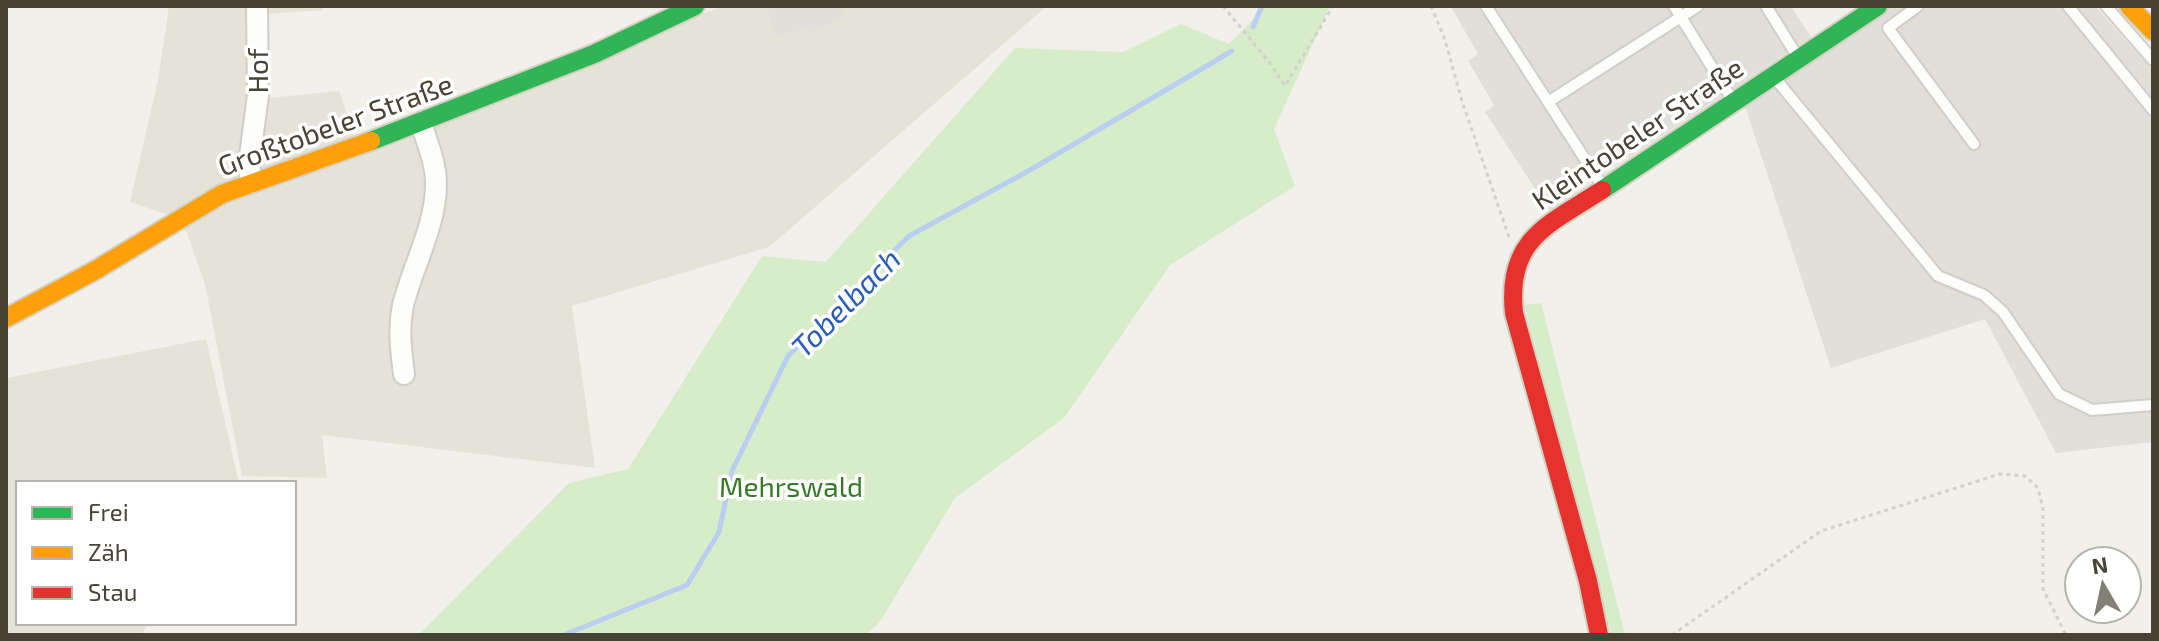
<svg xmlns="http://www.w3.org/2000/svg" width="2159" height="641" viewBox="0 0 2159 641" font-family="'Exo 2',sans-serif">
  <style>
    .residential { fill: #e5e3d7 }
    .industrial { fill: #e1dfd8 }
    .green { fill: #d7edc9 }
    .parking { fill: #e0dfda }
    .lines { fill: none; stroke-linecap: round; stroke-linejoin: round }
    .stream { stroke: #b9cef0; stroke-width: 5 }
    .lane-casing { stroke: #cfcec7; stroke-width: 14 }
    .street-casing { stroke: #cfcec7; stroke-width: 24 }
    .fast-casing { stroke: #d2d1c2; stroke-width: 22 }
    .slow-casing { stroke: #d2d1c2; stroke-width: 22 }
    .jam-casing { stroke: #d2d1c2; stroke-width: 22 }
    .path { stroke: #d2d0ca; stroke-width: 3; stroke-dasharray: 4 4; stroke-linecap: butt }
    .lane { stroke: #fdfdfc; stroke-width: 10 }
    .street { stroke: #fdfdfc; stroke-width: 20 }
    .fast { stroke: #30b455; stroke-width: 18 }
    .slow { stroke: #ff9f0a; stroke-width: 18 }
    .jam { stroke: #e5322d; stroke-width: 18 }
    .labels { text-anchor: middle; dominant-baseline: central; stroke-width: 7; stroke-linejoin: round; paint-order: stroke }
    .street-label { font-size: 28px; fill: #474435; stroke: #fff }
    .park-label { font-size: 28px; fill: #347b26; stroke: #fff }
    .water-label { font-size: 30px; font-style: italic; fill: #2a5db7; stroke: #fff }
  </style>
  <rect width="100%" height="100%" fill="#f1f0ea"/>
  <!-- residential -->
  <g class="residential">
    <path d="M 169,6 L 323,6 L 323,10 L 268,14 L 268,98 L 339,91 L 354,135 L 725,6 L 1047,6 L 769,247 L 572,306 L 595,468 L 322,435 L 327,478 L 242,476 L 205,284 L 187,233 L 172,216 L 130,202 L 158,80 Z"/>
    <path d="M 206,339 L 239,483 L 18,483 L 18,623 L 148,623 L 141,635 L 6,635 L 6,378 Z"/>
  </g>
  <!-- industrial -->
  <path class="industrial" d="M 1878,6 L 2095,6 L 2153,70 L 2153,442 L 2056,453 L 1985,319 L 1831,368 L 1742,97 Z"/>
  <!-- green -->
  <g class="green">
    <path d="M 1266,6 L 1330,6 L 1274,129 L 1295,186 L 1170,265 L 1064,418 L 955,498 L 879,623 L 866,635 L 419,635 L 569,483 L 628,469 L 762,256 L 826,262 L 1015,48 L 1123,52 L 1181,24 L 1229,44 Z"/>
    <path d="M 1541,303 L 1625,635 L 1611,635 L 1524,305 Z"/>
  </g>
  <!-- parking -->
  <g class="parking">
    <path d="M 766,6 L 841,6 L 845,17 L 809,34 L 805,29 L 775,35 Z"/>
    <path d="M 1791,6 L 1811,37 L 1549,210 L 1485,112 L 1494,105 L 1468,61 L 1478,54 L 1451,7 Z"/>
    <path d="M 1860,194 L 1935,285 L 1980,307 L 1861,351 L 1810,239 Z"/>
  </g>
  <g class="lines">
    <!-- stream -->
    <g class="stream">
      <path d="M 1253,27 L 1262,6"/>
      <path d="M 564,635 L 687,585 L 719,532 L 732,471 L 788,356 L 909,236 L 1030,170 L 1232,51"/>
    </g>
    <!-- lane casing -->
    <g class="lane-casing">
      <g id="lane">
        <path d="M 1486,6 L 1603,187"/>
        <path d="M 1674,6 L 1733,101"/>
        <path d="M 1766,6 L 1797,56"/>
        <path d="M 1918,6 L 1888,28 L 1974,144"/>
        <path d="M 2068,6 L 2153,110"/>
        <path d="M 2106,6 L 2153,60"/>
        <path d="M 1774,77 L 1938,276 L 1984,295 L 2003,312 L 2059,394 L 2092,410 L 2153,405"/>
        <path d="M 1548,102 L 1698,6"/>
      </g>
    </g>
    <!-- street casing -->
    <g class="street-casing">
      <g id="street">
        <path d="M 251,183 L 249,163 L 258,95 L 257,6"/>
        <path d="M 404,374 C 401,350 398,329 403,305 C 413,266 436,225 436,184 C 436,163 427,142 421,123"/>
      </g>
    </g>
    <!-- fast casing -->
    <g class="fast-casing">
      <g id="fast">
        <path d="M 371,141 L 594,54 L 695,6"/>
        <path d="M 1602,190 L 1878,6"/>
      </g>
    </g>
    <!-- slow casing -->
    <g class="slow-casing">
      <g id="slow">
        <path d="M 2129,6 L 2153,31"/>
        <path d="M 6,318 L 94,271 L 222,194 L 371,141"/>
      </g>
    </g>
    <!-- jam casing -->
    <g class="jam-casing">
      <path id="jam" d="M 1599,635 L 1588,581 L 1514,313 C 1506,239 1548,225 1602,190"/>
    </g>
    <!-- path -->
    <g class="path">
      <path d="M 1223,6 L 1269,62 L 1285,86 L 1333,6"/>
      <path d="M 1431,6 L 1445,40 L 1462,101 L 1509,237"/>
      <path d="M 1672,635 L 1821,531 L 2000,474 L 2025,476 L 2038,488 L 2043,509 L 2043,589 L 2066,635"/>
    </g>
    <!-- lane -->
    <use href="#lane" class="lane"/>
    <!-- street -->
    <use href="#street" class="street"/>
    <!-- fast -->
    <use href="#fast" class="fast"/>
    <!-- slow -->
    <use href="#slow" class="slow"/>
    <!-- jam -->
    <use href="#jam" class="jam"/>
  </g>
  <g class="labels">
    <!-- street labels -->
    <g class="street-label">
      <text transform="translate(257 71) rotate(-90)">Hof</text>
      <text transform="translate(335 124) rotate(-20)">Großtobeler Straße</text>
      <text transform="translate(1637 133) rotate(-34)">Kleintobeler Straße</text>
    </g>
    <!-- park labels -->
    <g class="park-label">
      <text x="791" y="486">Mehrswald</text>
    </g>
    <!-- water labels -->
    <g class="water-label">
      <text transform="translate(845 302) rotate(-45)">Tobelbach</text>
    </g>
  </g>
  <!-- border -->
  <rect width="2159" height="641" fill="none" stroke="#474435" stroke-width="16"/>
  <!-- legend -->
  <rect x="16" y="481" width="280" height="144" fill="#ffffff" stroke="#b5b4ae" stroke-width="2"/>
  <rect x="32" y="507" width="40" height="12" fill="#30b455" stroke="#b5b4ae" stroke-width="2"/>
  <text x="88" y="521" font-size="24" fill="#474435">Frei</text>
  <rect x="32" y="547" width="40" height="12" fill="#ff9f0a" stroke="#b5b4ae" stroke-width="2"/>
  <text x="88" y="561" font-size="24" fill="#474435">Zäh</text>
  <rect x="32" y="587" width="40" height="12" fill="#e5322d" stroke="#b5b4ae" stroke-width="2"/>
  <text x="88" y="601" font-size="24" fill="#474435">Stau</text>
  <!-- north arrow -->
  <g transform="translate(2103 585) rotate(351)"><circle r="38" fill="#ffffff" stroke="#b5b4ae" stroke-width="2"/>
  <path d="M0-6L14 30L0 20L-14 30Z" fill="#828074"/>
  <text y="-12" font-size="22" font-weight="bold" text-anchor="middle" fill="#474435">N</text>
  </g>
</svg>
